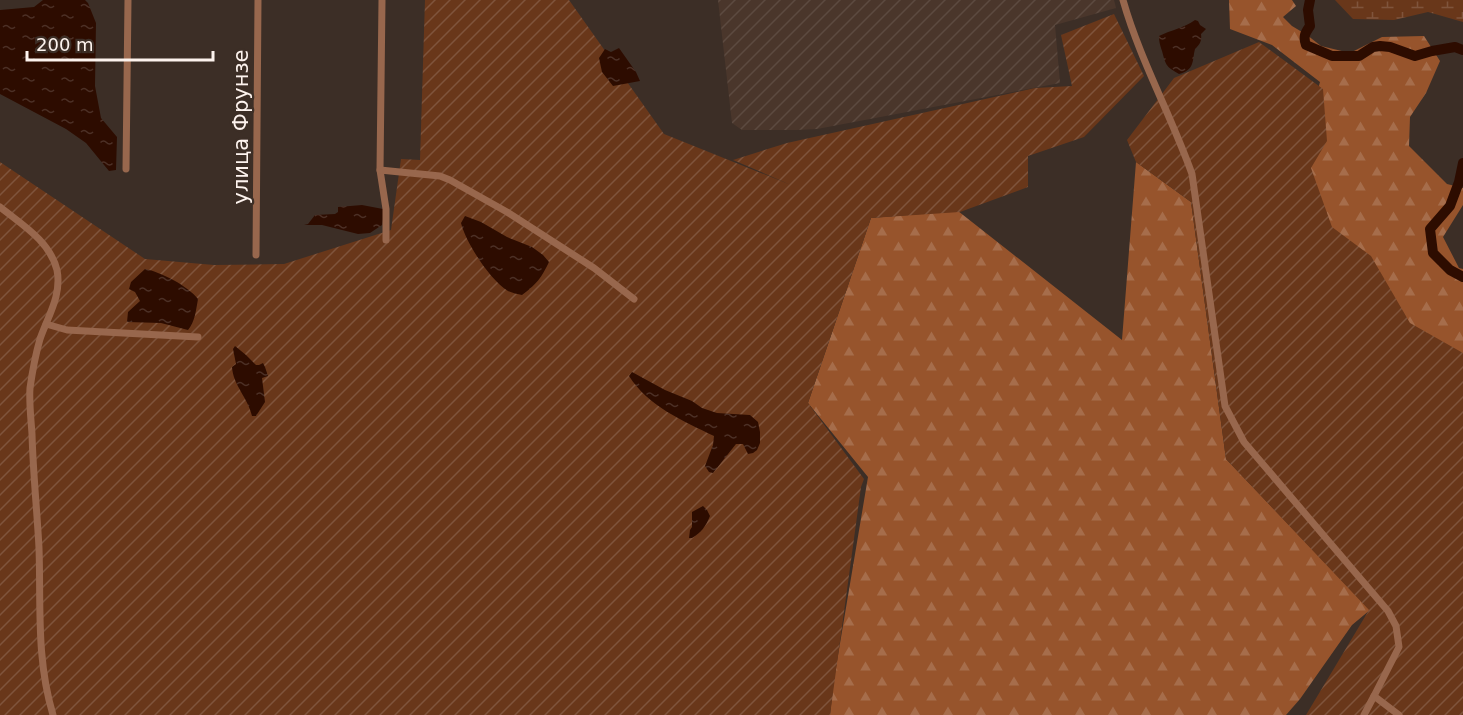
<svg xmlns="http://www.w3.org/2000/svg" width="1463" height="715" viewBox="0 0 1463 715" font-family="'DejaVu Sans',sans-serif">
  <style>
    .industrial { fill: url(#industrial-furrows) }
    .forest { fill: url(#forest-firs) }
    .wetland { fill: url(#wetland-marsh) }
    .garden { fill: url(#garden-furrows) }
    .water { fill: url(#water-ripples) }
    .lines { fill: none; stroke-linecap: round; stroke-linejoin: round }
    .river { stroke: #2d0c00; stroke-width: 10 }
    .minor { stroke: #98674d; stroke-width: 7 }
    .labels { text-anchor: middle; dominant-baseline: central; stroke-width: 4.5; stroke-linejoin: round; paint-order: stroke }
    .street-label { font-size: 21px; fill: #fdf3ee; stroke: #3c2e26 }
  </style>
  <defs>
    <pattern id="industrial-furrows" width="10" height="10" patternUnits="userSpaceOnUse" patternTransform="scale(1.5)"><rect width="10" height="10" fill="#4a362b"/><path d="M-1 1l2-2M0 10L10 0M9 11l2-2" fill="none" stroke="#5c4a40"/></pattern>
    <pattern id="forest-firs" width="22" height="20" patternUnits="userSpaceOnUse" patternTransform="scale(1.5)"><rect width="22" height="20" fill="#97542c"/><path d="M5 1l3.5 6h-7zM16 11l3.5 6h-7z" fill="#a66d4b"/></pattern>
    <pattern id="wetland-marsh" width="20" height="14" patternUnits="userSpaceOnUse" patternTransform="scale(1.5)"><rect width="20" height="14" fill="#69371a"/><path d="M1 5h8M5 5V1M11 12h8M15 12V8" fill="none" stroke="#7f543c"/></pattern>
    <pattern id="garden-furrows" width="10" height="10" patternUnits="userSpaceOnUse" patternTransform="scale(1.5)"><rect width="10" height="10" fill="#69371a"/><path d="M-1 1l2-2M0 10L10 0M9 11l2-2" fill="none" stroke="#7f543c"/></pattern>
    <pattern id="water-ripples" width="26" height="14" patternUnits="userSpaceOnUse" patternTransform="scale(1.5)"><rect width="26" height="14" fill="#2d0c00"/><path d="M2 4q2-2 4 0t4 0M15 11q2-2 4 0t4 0" fill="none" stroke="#4c3026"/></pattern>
  </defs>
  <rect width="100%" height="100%" fill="#3c2e26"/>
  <!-- industrial -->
  <path class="industrial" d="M 718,0 L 1114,0 L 1116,8 L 1055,25 L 1060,83 L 817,129 L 796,130 L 742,130 L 732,123 Z"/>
  <!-- forest -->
  <g class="forest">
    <path d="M 1229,0 L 1292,0 L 1296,6 L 1283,17 L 1292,26 L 1307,35 L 1321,46 L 1350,53 L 1382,37 L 1424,36 L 1440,61 L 1426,93 L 1410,117 L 1409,146 L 1447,184 L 1463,188 L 1463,205 L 1443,237 L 1459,268 L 1463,269 L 1463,376 L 1305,230 L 1304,139 L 1320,82 L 1272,45 L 1230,29 Z"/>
    <path d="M 1136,162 L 1191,202 L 1226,459 L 1370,610 L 1352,625 L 1300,699 L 1286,715 L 830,715 L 834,679 L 868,477 L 808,403 L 871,218 L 958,211 L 1122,340 Z"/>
  </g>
  <!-- wetland -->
  <path class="wetland" d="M 1335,0 L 1463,0 L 1463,22 L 1428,12 L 1394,20 L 1353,19 Z"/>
  <!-- garden -->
  <g class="garden">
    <path d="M 425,0 L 569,0 L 664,134 L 791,185 L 733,160 L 787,143 L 1035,88 L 1072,86 L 1061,35 L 1114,14 L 1144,76 L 1084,137 L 1028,156 L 1028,187 L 960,212 L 871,218 L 808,403 L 864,479 L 861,487 L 830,715 L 0,715 L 0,162 L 145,259 L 214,265 L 284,264 L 391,230 L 401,159 L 420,160 Z"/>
    <path d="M 1259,42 L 1323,89 L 1327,141 L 1311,168 L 1332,227 L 1371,256 L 1410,323 L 1463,353 L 1463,715 L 1306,715 L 1369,610 L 1226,459 L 1191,202 L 1136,162 L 1127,140 L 1174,78 Z"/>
  </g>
  <!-- water -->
  <g class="water">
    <path d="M 43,0 L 85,0 L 88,3 L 96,23 L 95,86 L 101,118 L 117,137 L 116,170 L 109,171 L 86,143 L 66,129 L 0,94 L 0,10 L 34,7 Z"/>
    <path d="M 1195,20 L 1198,21 L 1200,25 L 1206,29 L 1201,34 C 1202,41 1200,44 1195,49 C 1192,61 1195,70 1179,74 C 1165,66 1166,65 1162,51 C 1160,45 1159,42 1159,36 C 1171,30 1184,28 1195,20 Z"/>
    <path d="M 619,48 L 636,72 L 640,81 L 613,86 L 602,72 L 599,58 L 605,49 L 611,52 Z"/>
    <path d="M 362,205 L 383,209 L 384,213 L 382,225 L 370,233 L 358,234 L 322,225 L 304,225 L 308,224 L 315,215 L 335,214 L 338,212 L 338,207 Z"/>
    <path d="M 465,216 L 481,222 L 507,237 L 532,247 L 543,255 L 549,262 C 542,277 536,285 522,295 C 518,294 512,293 508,291 C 490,280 466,243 461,223 Z"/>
    <path d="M 145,269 C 161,272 188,286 198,299 C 196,310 195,322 188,330 L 161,323 L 127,322 L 128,312 L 140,301 L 135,292 L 129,289 L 131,282 Z"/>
    <path d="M 235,346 L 246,355 L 256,365 L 259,365 L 263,363 L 265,367 L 268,376 L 262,378 L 265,402 L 256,416 L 252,416 C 248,398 233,385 232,367 L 236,364 L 233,349 Z"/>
    <path d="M 632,372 L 665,390 L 692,401 L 702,408 L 717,413 L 750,415 L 758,422 L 760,432 L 760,443 L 757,450 L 753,453 L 748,454 L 743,444 L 736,444 L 713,473 L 709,472 L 705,466 L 713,445 L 714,436 C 683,421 648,406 629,376 Z"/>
    <path d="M 703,506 L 707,510 L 710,516 C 706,526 701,533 692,538 L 689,538 L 690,530 L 692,527 L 692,512 Z"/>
  </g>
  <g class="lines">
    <!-- river -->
    <g class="river">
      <path d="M 1310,0 L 1308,10 L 1310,26 C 1305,33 1303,37 1306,45 L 1332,56 L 1359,56 L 1373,47 L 1380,46 L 1390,47 L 1415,56 L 1432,51 L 1455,47 L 1463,50"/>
      <path d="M 1463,163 L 1459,182 L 1450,206 L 1430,229 L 1433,253 L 1450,270 L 1463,277"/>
    </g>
    <!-- minor -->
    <g class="minor">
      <path d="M 382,0 L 380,170 L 386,209 L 386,240"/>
      <path d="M 1123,0 C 1140,60 1171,115 1192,174 L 1225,406 L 1244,442 L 1388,611 L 1396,626 L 1399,647 L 1374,696 L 1399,715"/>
      <path d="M 126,169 L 128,0"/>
      <path d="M 380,170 L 440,176 L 450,180 L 507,212 L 594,268 L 634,299"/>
      <path d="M 0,207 C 21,224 50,241 57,270 C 62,295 48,316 40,339 C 36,353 32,374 30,388 C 29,403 31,419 32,434 C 33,472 37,510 39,548 C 41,605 36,658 53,715"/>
      <path d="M 256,255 L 258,0"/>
      <path d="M 46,324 L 67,330 L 198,337"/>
      <path d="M 1364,715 L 1374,696"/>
    </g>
  </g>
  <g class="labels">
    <!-- street labels -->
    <g class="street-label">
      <text transform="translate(241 127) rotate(-90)">улица Фрунзе</text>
    </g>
  </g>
  <!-- scale -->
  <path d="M27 51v9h186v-9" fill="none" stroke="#fdf3ee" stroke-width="3"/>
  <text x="36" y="51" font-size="18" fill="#fdf3ee" stroke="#3c2e26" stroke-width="4.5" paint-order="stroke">200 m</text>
</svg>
